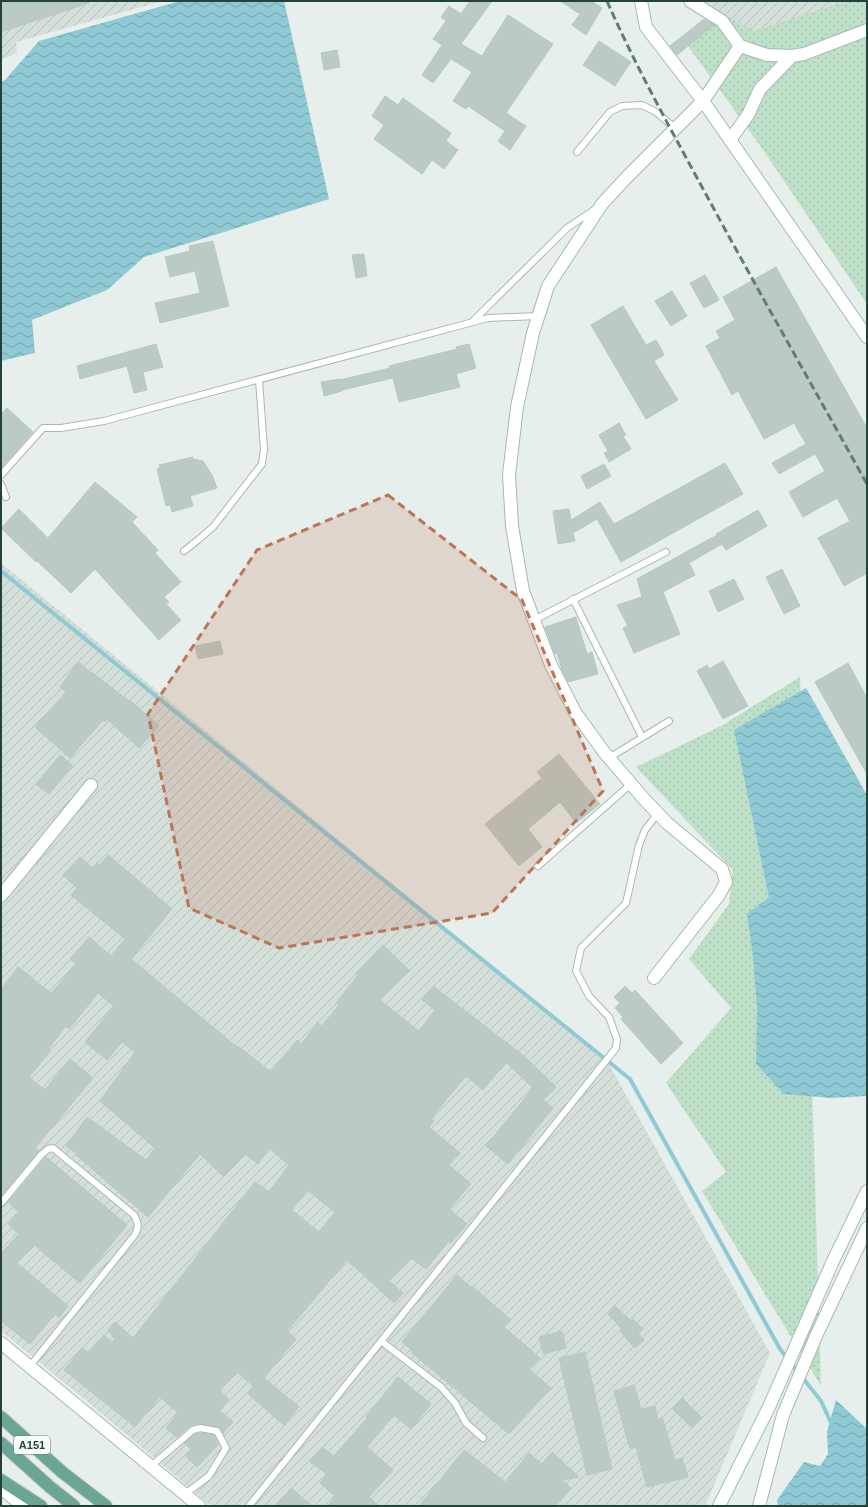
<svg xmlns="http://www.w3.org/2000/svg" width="868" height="1507" viewBox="0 0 868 1507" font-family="Helvetica,sans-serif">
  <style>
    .industrial { fill: url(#industrial-furrows) }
    .grass { fill: url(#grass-dots) }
    .water { fill: url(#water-waves) }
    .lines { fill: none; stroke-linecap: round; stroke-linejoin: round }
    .stream { stroke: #8ec9d4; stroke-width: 4 }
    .building { fill: #bbcac4; stroke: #b8c9c2; fill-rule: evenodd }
    .service-casing { stroke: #a8b8b2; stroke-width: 8 }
    .minor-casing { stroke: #a8b8b2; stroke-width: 14 }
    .tertiary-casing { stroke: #a8b8b2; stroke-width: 14 }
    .primary-casing { stroke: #c2cac8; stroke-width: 14 }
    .service { stroke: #fff; stroke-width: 6 }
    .minor { stroke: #fff; stroke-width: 12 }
    .tertiary { stroke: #fff; stroke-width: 12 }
    .primary { stroke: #6aa596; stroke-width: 12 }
    .rail { stroke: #5f7d75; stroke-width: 3; stroke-dasharray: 8 4; stroke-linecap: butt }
    .marked { fill: #c07456; fill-opacity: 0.2; stroke: #c07456; stroke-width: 3; stroke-dasharray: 8 5; stroke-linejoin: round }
    .labels { text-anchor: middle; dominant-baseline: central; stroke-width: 3.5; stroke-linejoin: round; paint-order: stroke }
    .shield { fill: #f7fbf9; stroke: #637a73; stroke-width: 1 }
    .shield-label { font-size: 11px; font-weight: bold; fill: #24423a }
  </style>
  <defs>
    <pattern id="industrial-furrows" width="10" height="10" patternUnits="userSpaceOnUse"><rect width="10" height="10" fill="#d4dfda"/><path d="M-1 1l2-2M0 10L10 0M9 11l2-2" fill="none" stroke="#b6c1bc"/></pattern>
    <pattern id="grass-dots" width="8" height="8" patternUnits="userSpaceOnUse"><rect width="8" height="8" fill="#bfe0c8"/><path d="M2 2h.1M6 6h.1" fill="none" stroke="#a4c1ad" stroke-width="1.8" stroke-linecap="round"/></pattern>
    <pattern id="water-waves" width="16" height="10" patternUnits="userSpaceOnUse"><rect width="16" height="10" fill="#8ec9d4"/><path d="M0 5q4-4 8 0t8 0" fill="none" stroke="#74a5ad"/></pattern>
  </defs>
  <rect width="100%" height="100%" fill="#e6efeb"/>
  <!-- industrial -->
  <g class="industrial">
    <path d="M 1,1 L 163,1 L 16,42 L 17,53 L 1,60 Z"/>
    <path d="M 705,1 L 867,1 L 867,6 L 757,40 L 723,22 Z"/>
    <path d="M 1,563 L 606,1059 L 770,1353 L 705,1506 L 211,1506 L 88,1402 L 1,1331 Z"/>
  </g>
  <!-- grass -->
  <g class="grass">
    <path d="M 847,1 L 867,1 L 867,304 L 759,144 L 682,38 L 724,14 L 754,31 Z"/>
    <path d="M 800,677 L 821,1386 L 702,1191 L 726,1172 L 666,1083 L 731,1008 L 689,959 L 729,904 L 733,870 L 636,767 L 721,726 Z"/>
  </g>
  <!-- water -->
  <g class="water">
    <path d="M 180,1 L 284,1 L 329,199 L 144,257 L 107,290 L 32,320 L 35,353 L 1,361 L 1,82 L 5,80 L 39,41 Z"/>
    <path d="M 806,688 L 867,795 L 867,1096 L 831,1098 L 784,1094 L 756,1064 L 757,1007 L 753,956 L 747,914 L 769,897 L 734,730 Z"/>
    <path d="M 836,1400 L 867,1429 L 867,1506 L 778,1506 L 777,1500 L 804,1462 L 820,1466 L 828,1454 L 827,1432 Z"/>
  </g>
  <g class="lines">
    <!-- stream -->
    <path class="stream" d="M 1,571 L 630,1079 L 780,1349 L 821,1401 L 832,1425"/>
  </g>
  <!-- building -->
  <g class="building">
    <path d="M 1,1 L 89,1 L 89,3 L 1,32 Z"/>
    <path d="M 470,1 L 492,1 L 461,44 L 482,56 L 508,15 L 553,44 L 506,113 L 526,126 L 510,150 L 498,141 L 505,131 L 468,106 L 466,109 L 453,101 L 472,72 L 451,59 L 433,83 L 422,75 L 442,45 L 433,39 L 446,21 L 441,17 L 449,6 L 461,14 Z"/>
    <path d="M 560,1 L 591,1 L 602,8 L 586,35 L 572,25 L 580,14 Z"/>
    <path d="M 704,19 L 714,25 L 677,55 L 670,46 Z"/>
    <path d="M 599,41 L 631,62 L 615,86 L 583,65 Z"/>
    <path d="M 337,50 L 340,67 L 324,70 L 321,53 Z"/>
    <path d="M 385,96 L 398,105 L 403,98 L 451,133 L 446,141 L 458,150 L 444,169 L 432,160 L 422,174 L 374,139 L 384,125 L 372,116 Z"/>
    <path d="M 213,241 L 229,306 L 160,323 L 155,303 L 200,293 L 195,271 L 170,277 L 165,257 L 190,251 L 189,246 Z"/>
    <path d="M 364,254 L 367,276 L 356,278 L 352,255 Z"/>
    <path d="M 776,267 L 867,428 L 867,573 L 844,586 L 818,538 L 850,521 L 837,498 L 803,517 L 789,492 L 825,471 L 815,454 L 779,474 L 772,463 L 806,444 L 794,423 L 764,439 L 738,391 L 732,395 L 706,346 L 720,338 L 716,331 L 735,320 L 723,297 Z"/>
    <path d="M 705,275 L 719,300 L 704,308 L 690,283 Z"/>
    <path d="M 672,291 L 687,316 L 671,326 L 655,301 Z"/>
    <path d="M 623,306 L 646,345 L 656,340 L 660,347 L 664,355 L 654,361 L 678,400 L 646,419 L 591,325 Z"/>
    <path d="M 156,344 L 163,367 L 143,372 L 147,390 L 134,393 L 127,366 L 80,379 L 77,366 Z"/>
    <path d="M 469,344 L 476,368 L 456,374 L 460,387 L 399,402 L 393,378 L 342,390 L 342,391 L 324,396 L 321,382 L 340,379 L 340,380 L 390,368 L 389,366 L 457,349 L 456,347 Z"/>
    <path d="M 7,408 L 33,432 L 1,468 L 1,414 Z"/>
    <path d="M 619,423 L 626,435 L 623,436 L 631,449 L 609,462 L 604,453 L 608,451 L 599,435 Z"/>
    <path d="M 193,457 L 193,459 L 203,461 L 212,475 L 217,488 L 190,496 L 193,506 L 172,512 L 170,505 L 166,506 L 157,469 L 160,468 L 159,465 Z"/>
    <path d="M 725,463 L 743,494 L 621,562 L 597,519 L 573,533 L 575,541 L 558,544 L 553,511 L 569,509 L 571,520 L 600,502 L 614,524 Z"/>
    <path d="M 604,464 L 611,476 L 587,489 L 581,476 Z"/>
    <path d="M 95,482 L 137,517 L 132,522 L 158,550 L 155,553 L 181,582 L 164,597 L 169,602 L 166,604 L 181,620 L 159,640 L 95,569 L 71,593 L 37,561 L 36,562 L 1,528 L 19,509 L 48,538 Z"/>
    <path d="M 758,510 L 767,526 L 726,550 L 722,544 L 689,563 L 695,575 L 663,592 L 680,634 L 634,653 L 623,628 L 628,626 L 617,605 L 642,597 L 637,579 L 717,535 L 716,534 Z"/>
    <path d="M 782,569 L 800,606 L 784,614 L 766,577 Z"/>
    <path d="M 734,579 L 744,599 L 718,612 L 709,591 Z"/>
    <path d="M 576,617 L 587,654 L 592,652 L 598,674 L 568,682 L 562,670 L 557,653 L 555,654 L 545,627 Z"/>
    <path d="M 220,641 L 223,654 L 198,659 L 195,646 Z"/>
    <path d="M 723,661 L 748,706 L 723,719 L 697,671 L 707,665 L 709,669 Z"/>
    <path d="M 78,662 L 129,701 L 130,700 L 159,726 L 139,748 L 107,719 L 105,722 L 103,720 L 70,758 L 35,727 L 66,692 L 60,687 Z"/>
    <path d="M 848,663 L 867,698 L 867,774 L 815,682 Z"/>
    <path d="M 559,754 L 600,804 L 576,823 L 560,802 L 528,829 L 542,847 L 519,866 L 485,824 L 542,778 L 537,772 Z"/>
    <path d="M 60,755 L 73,766 L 49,794 L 36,784 Z"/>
    <path d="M 108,855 L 172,909 L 131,959 L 237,1047 L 238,1046 L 271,1072 L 297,1040 L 301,1044 L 318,1023 L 322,1026 L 339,1005 L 336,1003 L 358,975 L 356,973 L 383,945 L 409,970 L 380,1000 L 419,1031 L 435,1010 L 422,1000 L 433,986 L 525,1057 L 556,1087 L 543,1100 L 553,1108 L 508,1164 L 486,1146 L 533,1088 L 506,1062 L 483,1090 L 466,1076 L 431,1118 L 434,1121 L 429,1127 L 460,1153 L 449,1165 L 471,1184 L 449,1209 L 467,1224 L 451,1243 L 449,1241 L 426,1269 L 411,1258 L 389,1281 L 403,1293 L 394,1303 L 347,1260 L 287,1331 L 296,1339 L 264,1378 L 299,1407 L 284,1425 L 247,1393 L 253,1386 L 237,1372 L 220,1391 L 229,1399 L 219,1410 L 233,1422 L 223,1433 L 218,1427 L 199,1424 L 190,1426 L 177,1437 L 166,1428 L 178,1413 L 160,1397 L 135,1427 L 64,1370 L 82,1348 L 88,1352 L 104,1335 L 112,1342 L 115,1339 L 108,1330 L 115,1322 L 133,1338 L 255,1182 L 269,1192 L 289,1165 L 269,1148 L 258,1164 L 245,1154 L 223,1176 L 200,1154 L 148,1217 L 76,1155 L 77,1154 L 66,1146 L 87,1117 L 146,1160 L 155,1148 L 100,1101 L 135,1052 L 122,1042 L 107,1060 L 85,1042 L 114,1006 L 98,993 L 69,1029 L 66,1026 L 49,1048 L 51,1050 L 29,1077 L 45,1090 L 70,1059 L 93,1078 L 35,1148 L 39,1151 L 1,1196 L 1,989 L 18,967 L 51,993 L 76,964 L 70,959 L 89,937 L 111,956 L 125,939 L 71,895 L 77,888 L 63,875 L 80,857 L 93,868 L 97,863 L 100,865 ZM 307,1190 L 335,1212 L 319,1232 L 292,1210 Z"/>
    <path d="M 625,986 L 632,993 L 635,990 L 683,1043 L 661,1064 L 621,1019 L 623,1017 L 615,1008 L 620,1003 L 614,997 Z"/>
    <path d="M 46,1157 L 127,1225 L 80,1283 L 34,1245 L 17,1263 L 68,1306 L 59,1318 L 55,1314 L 30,1344 L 1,1321 L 1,1253 L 19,1234 L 8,1224 L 19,1212 L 8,1202 Z"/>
    <path d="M 457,1275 L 471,1287 L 472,1286 L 511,1320 L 504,1327 L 540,1358 L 529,1369 L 551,1388 L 509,1434 L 411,1352 L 412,1350 L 402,1342 Z"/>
    <path d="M 615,1306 L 631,1321 L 633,1319 L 643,1329 L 638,1333 L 644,1340 L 635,1348 L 620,1331 L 622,1329 L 608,1314 Z"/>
    <path d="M 562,1331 L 566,1348 L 543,1354 L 539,1337 Z"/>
    <path d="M 585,1352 L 612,1469 L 587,1475 L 559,1358 Z"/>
    <path d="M 398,1377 L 431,1404 L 411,1429 L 394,1415 L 367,1447 L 393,1470 L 369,1497 L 379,1506 L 328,1506 L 335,1496 L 320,1483 L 327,1474 L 310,1462 L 322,1447 L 334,1456 L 367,1418 L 366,1417 Z"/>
    <path d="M 634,1385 L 641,1409 L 655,1406 L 658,1420 L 662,1417 L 675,1460 L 682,1458 L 688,1477 L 647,1487 L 636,1447 L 630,1449 L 614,1391 Z"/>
    <path d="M 682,1398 L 702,1418 L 692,1428 L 672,1408 Z"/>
    <path d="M 200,1433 L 214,1435 L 217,1441 L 215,1443 L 218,1445 L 197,1467 L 185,1455 L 191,1449 L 184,1443 L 195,1434 Z"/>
    <path d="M 464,1450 L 505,1482 L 529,1453 L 542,1464 L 552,1452 L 579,1477 L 562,1480 L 571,1488 L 556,1506 L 419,1506 Z"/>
    <path d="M 291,1488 L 312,1506 L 276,1506 Z"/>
  </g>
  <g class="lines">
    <!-- service casing -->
    <g class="service-casing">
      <g id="service">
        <path d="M 577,152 L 610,112 L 622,106 L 642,105 L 656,112 L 676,129"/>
        <path d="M 472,322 L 567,228 L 594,210"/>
        <path d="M 1,475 L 43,428 L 61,428 L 104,421 L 488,318 L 538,316"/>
        <path d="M 1,484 L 6,497"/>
        <path d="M 184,551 L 198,540 L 213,527 L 262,464 L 264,449 L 259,380"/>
        <path d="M 573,599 L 642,737"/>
        <path d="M 534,620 L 666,552"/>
        <path d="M 609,758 L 669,721"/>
        <path d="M 538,866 L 631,784"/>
        <path d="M 2,1202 L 41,1155 L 48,1149 L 53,1148 L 134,1215 C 139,1224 139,1228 134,1236 L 30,1366"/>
        <path d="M 381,1341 L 441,1387 L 455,1403 L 466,1423 L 483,1438"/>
        <path d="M 151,1466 L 193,1430 L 200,1428 L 217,1431 L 226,1448 L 209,1476 L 185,1494"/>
        <path d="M 249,1506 L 616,1048 L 617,1039 L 609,1017 L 589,996 L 576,971 L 581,948 L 626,903 L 639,845 L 645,830 L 658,813"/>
      </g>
    </g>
    <!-- minor casing -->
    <g class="minor-casing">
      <g id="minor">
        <path d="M 641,1 L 646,27 L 703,101 L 867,337"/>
        <path d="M 690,1 L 722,21 L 740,46 L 767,55 L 792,56 L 804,54 L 867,30"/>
        <path d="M 730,140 L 748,115 L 760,89 L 792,56"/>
        <path d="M 1,896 L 91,785"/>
        <path d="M 654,978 L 719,895 L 726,882 L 722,869 L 667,823 L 644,799 L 604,752 L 575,712 L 551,665 L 523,591 L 512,526 L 509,475 L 517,407 L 533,333 L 548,286 L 602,204 L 627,177 L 703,101 L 740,46"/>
        <path d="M 719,1506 L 769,1407 L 833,1261 L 867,1191"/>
        <path d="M 759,1506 L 783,1415 L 816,1336 L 867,1228"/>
      </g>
    </g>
    <!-- tertiary casing -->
    <g class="tertiary-casing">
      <g id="tertiary">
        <path d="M 1,1343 L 199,1506"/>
        <path d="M 1,1488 L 23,1506"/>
      </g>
    </g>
    <!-- primary casing -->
    <g class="primary-casing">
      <g id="primary">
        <path d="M 1,1417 L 62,1472 L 106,1506"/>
        <path d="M 1,1443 L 50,1487 L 74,1506"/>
        <path d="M 1,1480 L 41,1506"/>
      </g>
    </g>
    <!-- service -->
    <use href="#service" class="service"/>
    <!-- minor -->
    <use href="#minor" class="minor"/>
    <!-- tertiary -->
    <use href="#tertiary" class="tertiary"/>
    <!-- primary -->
    <use href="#primary" class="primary"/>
    <!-- rail -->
    <path class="rail" d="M 607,1 C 635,65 669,126 702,187 C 756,287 812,385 867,484"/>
  </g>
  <!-- marked area -->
  <path class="marked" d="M 388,495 L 522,600 L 603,791 L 492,913 L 279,948 L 189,908 L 148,714 L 257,550 Z"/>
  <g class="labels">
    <!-- shield labels -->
    <rect class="shield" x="14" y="1436" width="36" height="18" rx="3"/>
    <g class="shield-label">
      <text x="32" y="1445">A151</text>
    </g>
  </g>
  <!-- border -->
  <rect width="868" height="1507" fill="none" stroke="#24423a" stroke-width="4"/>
</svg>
